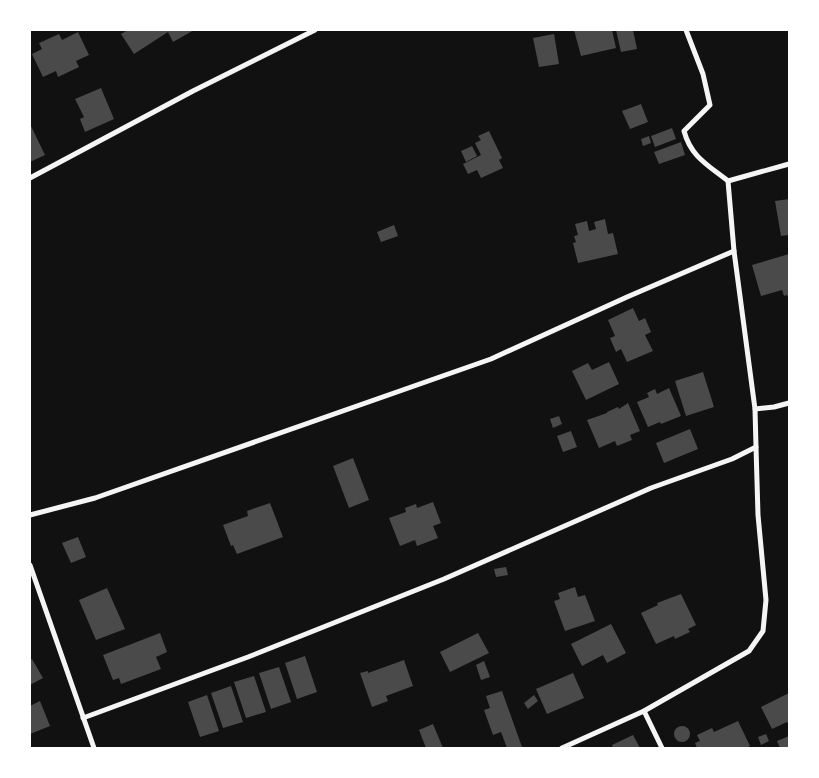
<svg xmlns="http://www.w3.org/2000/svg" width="819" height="778" viewBox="0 0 819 778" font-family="'Source Sans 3',sans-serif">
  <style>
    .building { fill: #4a4a4a }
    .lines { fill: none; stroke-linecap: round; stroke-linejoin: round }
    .minor { stroke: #f5f5f5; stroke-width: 5 }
  </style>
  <rect width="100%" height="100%" fill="#111"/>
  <!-- building -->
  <g class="building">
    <path d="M 128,30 L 194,30 L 173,42 L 168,32 L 134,54 L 121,34 Z"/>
    <path d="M 574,30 L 612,30 L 616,48 L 581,56 Z"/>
    <path d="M 616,30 L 633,30 L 637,49 L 621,52 Z"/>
    <path d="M 78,32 L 89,55 L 76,61 L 79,67 L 58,77 L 56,71 L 43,77 L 32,54 L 42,49 L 39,43 L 59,34 L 62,40 Z"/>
    <path d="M 554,34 L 559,64 L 539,67 L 533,38 Z"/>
    <path d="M 101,88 L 114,119 L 85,132 L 80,119 L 84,117 L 75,99 Z"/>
    <path d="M 641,104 L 648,122 L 630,129 L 622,111 Z"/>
    <path d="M 30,124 L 45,155 L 30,162 Z"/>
    <path d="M 672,128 L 676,139 L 655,147 L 651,136 Z"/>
    <path d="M 489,131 L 502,158 L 499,160 L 503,168 L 481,178 L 477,170 L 468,174 L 463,164 L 481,155 L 475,143 L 481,140 L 478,136 Z"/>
    <path d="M 649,136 L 651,143 L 643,146 L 641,139 Z"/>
    <path d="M 681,142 L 685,155 L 659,164 L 654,152 Z"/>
    <path d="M 472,146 L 477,156 L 466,162 L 461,151 Z"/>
    <path d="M 789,199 L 789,235 L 781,236 L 775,201 Z"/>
    <path d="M 605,219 L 608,234 L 613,233 L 618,254 L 578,263 L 573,243 L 576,242 L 574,236 L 578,235 L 575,224 L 587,221 L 589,231 L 596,229 L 594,222 Z"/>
    <path d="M 394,225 L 398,236 L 381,242 L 377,232 Z"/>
    <path d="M 789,254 L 789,299 L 787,295 L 784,296 L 782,290 L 761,296 L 752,265 Z"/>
    <path d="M 633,308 L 639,321 L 645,318 L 651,332 L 645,335 L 653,351 L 627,362 L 621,349 L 616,352 L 610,338 L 615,336 L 608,320 Z"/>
    <path d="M 609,362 L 619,384 L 586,400 L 572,371 L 588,363 L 592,370 Z"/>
    <path d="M 703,372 L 714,407 L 686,416 L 675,381 Z"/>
    <path d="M 669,388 L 681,416 L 661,424 L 660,422 L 648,427 L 637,402 L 649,397 L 647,393 L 655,389 L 657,394 Z"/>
    <path d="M 628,403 L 640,431 L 630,435 L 632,440 L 617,446 L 615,441 L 599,448 L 587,420 L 607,413 L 607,412 L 618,407 L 619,409 Z"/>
    <path d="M 559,416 L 562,424 L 553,428 L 550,419 Z"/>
    <path d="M 690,429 L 698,449 L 664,463 L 656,443 Z"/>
    <path d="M 571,431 L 577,447 L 563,452 L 557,436 Z"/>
    <path d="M 353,458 L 369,500 L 349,508 L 333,466 Z"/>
    <path d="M 433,502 L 441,523 L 433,526 L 438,538 L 417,546 L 415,540 L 400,546 L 389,518 L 406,512 L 405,508 L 416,504 L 417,508 Z"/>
    <path d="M 270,503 L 283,537 L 237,554 L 233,545 L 231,546 L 223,525 L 248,516 L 247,511 Z"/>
    <path d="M 78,537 L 86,557 L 71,563 L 62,543 Z"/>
    <path d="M 506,567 L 508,575 L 496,577 L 494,569 Z"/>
    <path d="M 575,587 L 578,597 L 585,595 L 595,621 L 565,631 L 554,601 L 560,599 L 558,593 Z"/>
    <path d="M 107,588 L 125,629 L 96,640 L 79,600 Z"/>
    <path d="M 681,594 L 696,625 L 688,629 L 690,632 L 675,639 L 674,636 L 656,644 L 641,613 L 658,605 L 657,603 Z"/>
    <path d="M 611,624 L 626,653 L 607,663 L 603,655 L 582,666 L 571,644 Z"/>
    <path d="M 160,633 L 167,652 L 156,657 L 161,669 L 121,684 L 119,678 L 113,680 L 103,655 Z"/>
    <path d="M 478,633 L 489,653 L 450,672 L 440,652 Z"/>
    <path d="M 305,656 L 317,692 L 297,699 L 285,663 Z"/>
    <path d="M 32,659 L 43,678 L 30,685 L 30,660 Z"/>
    <path d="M 404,660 L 413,686 L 386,696 L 388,701 L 372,707 L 360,673 L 368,671 L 368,673 Z"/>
    <path d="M 484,661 L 490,677 L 481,680 L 476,665 Z"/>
    <path d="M 279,667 L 291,702 L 271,709 L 259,673 Z"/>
    <path d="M 573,673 L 584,698 L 547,714 L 536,689 Z"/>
    <path d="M 254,676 L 266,712 L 246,718 L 234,682 Z"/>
    <path d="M 231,686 L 243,722 L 223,728 L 211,693 Z"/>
    <path d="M 502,691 L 522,747 L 519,748 L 507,748 L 501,732 L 493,735 L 484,710 L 490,708 L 486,696 Z"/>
    <path d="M 789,693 L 789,725 L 787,722 L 772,729 L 761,707 Z"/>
    <path d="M 207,695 L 219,731 L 200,737 L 188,702 Z"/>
    <path d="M 534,695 L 538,701 L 528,709 L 524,703 Z"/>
    <path d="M 40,701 L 50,726 L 30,734 L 30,706 Z"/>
    <path d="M 738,721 L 750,746 L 746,748 L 697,748 L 695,743 L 700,741 L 697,735 L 712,728 L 714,732 Z"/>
    <path d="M 433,724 L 443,748 L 426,748 L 419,730 Z"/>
    <circle cx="682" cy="734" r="8"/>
    <path d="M 766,734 L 769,741 L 761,745 L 758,737 Z"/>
    <path d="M 633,735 L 640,748 L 613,748 L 612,745 Z"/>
    <path d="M 789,736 L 789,748 L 780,748 L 777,741 Z"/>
  </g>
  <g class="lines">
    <!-- minor -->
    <g class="minor">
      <path d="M 686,30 L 703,74 L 710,105 L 684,131 C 691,157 708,165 728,181 L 734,251 L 755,409 L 774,407 L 789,403"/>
      <path d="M 30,178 L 193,91 L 315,30"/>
      <path d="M 728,181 L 789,164"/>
      <path d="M 30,515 L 95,498 L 491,359 L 627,297 L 734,251"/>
      <path d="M 30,565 L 94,748"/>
      <path d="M 644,711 L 662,748"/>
      <path d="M 83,718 L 248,657 L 444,579 L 651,488 L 732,459 L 756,447 L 755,409"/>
      <path d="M 562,748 L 644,711 L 749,651 L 763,631 L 766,600 L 758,515 L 756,447"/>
    </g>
  </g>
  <!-- border -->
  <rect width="819" height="778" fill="none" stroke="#ffffff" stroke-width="62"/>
</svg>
